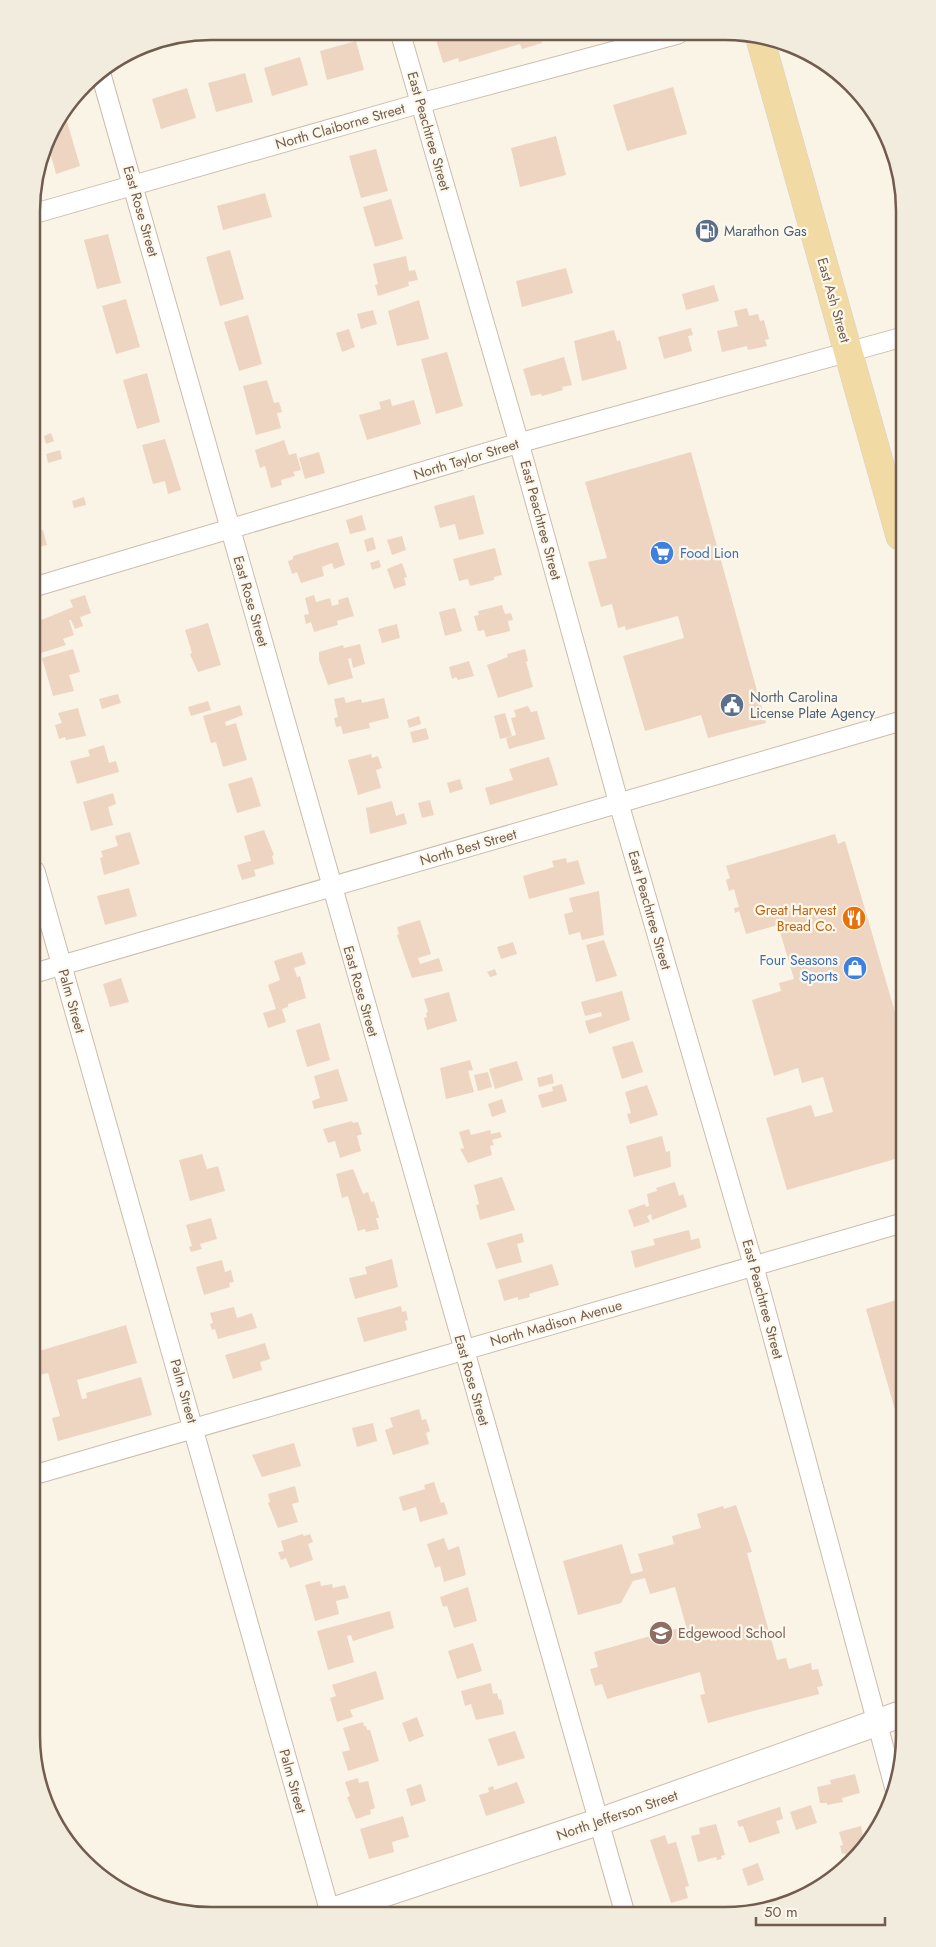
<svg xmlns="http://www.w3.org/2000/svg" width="936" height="1947" viewBox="0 0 936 1947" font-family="Jost,sans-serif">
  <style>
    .building { fill: #edd5c1 }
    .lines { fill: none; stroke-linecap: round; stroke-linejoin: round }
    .street-casing { stroke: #cbbcae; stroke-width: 21 }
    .secondary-casing { stroke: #cdbdac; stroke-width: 28 }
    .primary-casing { stroke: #d7d1cd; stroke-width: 29 }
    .street { stroke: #fff; stroke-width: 19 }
    .secondary { stroke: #fff; stroke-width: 26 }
    .primary { stroke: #f2daa5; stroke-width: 28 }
    .labels { text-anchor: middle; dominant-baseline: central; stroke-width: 4.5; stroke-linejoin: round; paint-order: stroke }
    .street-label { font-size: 14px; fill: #715c4e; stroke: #fdf8ec }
    .service-label { font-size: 14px; fill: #4e5e75; stroke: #fdf8ec; text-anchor: start }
    .shop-label { font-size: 14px; fill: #366cbe; stroke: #fdf8ec; text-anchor: start }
    .food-label { font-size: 14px; fill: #c56008; stroke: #fdf8ec; text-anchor: end }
    .education-label { font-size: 14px; fill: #785e54; stroke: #fdf8ec; text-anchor: start }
    .rim { fill: none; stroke: #715c4e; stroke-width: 2.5 }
  </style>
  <rect width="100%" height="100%" fill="#faf4e6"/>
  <!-- building -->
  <g class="building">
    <path d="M 335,32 L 348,32 L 349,38 L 338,41 Z"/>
    <path d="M 434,33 L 539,33 L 542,43 L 522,49 L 520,44 L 459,62 L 458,58 L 443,63 Z"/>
    <path d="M 356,41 L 364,70 L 327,80 L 320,51 Z"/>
    <path d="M 300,57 L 308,85 L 272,96 L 264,68 Z"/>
    <path d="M 245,73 L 253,102 L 216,112 L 208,83 Z"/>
    <path d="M 673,87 L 687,134 L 627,151 L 613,105 Z"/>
    <path d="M 187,88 L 196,118 L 161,129 L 152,99 Z"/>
    <path d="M 66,118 L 80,166 L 56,174 L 47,141 L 50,131 L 59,120 Z"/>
    <path d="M 556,136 L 566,175 L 520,187 L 511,148 Z"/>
    <path d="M 376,149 L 388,191 L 361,198 L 349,156 Z"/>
    <path d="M 265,193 L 272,217 L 223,230 L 217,206 Z"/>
    <path d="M 391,199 L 403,239 L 375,247 L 363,207 Z"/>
    <path d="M 108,234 L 121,283 L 97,289 L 84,240 Z"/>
    <path d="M 230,250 L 244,299 L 220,306 L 206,257 Z"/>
    <path d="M 406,256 L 409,271 L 415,270 L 418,280 L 408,282 L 409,286 L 378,296 L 375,285 L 378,284 L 373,264 Z"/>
    <path d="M 566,268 L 573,293 L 522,307 L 516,281 Z"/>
    <path d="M 714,285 L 719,301 L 686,310 L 682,294 Z"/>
    <path d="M 126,299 L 140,347 L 116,354 L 102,306 Z"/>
    <path d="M 419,300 L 429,339 L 397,346 L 388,311 Z"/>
    <path d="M 747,308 L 749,316 L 758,314 L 760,321 L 764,320 L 769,339 L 765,340 L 767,346 L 748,350 L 747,346 L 722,352 L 717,331 L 738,326 L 734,311 Z"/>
    <path d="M 373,310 L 377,324 L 361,329 L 357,314 Z"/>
    <path d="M 248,315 L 262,364 L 239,371 L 224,322 Z"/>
    <path d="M 691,328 L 693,335 L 688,336 L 692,351 L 664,359 L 658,337 Z"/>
    <path d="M 349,329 L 355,347 L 342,352 L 336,333 Z"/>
    <path d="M 614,330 L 617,341 L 620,340 L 627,369 L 582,381 L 574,341 Z"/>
    <path d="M 447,352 L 463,406 L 436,414 L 421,359 Z"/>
    <path d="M 564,357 L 572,385 L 562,387 L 563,390 L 542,396 L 541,394 L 531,396 L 523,369 Z"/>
    <path d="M 147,373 L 160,422 L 137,429 L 123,380 Z"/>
    <path d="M 267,380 L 274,403 L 279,402 L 282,412 L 277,413 L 281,428 L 256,435 L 243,386 Z"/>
    <path d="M 390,399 L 392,406 L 414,400 L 421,424 L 367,440 L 359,415 L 381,409 L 379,402 Z"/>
    <path d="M 51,433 L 54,441 L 46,444 L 44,436 Z"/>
    <path d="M 165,439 L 181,490 L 168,494 L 165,481 L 153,484 L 142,445 Z"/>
    <path d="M 284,440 L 289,455 L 296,453 L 301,470 L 293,472 L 295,476 L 281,480 L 282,485 L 271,488 L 265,466 L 260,468 L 255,450 Z"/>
    <path d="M 60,450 L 62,459 L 48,463 L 46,454 Z"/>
    <path d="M 319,452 L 325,473 L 305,479 L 299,458 Z"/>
    <path d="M 691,452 L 766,723 L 708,738 L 701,715 L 645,731 L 623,656 L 684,638 L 678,616 L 626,630 L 625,626 L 618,628 L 612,604 L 601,607 L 588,562 L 607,558 L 585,482 Z"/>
    <path d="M 474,495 L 484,534 L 459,540 L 455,524 L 440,528 L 434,506 Z"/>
    <path d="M 84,497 L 86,505 L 74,508 L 72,501 Z"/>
    <path d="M 362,515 L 366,530 L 350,534 L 346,520 Z"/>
    <path d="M 43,530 L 47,545 L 34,548 L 34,532 Z"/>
    <path d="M 402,536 L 406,550 L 392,555 L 387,540 Z"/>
    <path d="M 373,537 L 376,549 L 367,552 L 364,540 Z"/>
    <path d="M 338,542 L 345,565 L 334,569 L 332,563 L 322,567 L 324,576 L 301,583 L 297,572 L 292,574 L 288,561 L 293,559 L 293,556 Z"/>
    <path d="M 495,548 L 502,575 L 494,577 L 494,580 L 470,586 L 468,579 L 459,581 L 453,559 Z"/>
    <path d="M 379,560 L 381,567 L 372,570 L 370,563 Z"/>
    <path d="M 402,563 L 407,577 L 404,578 L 406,585 L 394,589 L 387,569 Z"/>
    <path d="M 85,595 L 91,613 L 80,617 L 83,626 L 75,629 L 71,620 L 69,620 L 74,635 L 63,639 L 66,645 L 41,653 L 34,623 L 73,607 L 70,600 Z"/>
    <path d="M 314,595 L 316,602 L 330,598 L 332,606 L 339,604 L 338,600 L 348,597 L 354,616 L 337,621 L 338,625 L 314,632 L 311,622 L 306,624 L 304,615 L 309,614 L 305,598 Z"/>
    <path d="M 502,605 L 505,614 L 511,613 L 513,620 L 508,621 L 510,631 L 486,637 L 484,630 L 478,631 L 474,616 L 479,615 L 478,611 Z"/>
    <path d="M 455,608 L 462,631 L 445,636 L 439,612 Z"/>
    <path d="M 208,623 L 221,665 L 198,672 L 190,654 L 192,653 L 185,630 Z"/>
    <path d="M 397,624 L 400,638 L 382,643 L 378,629 Z"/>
    <path d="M 360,644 L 365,664 L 353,668 L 351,658 L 348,659 L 353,678 L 328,685 L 319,660 L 319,652 L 343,645 L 344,648 Z"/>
    <path d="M 73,649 L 80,672 L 69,675 L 74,691 L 53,696 L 42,658 Z"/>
    <path d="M 525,649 L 528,661 L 526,662 L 533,687 L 498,698 L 487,665 L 508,657 L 507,654 Z"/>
    <path d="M 469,661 L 474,676 L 458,680 L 456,677 L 452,679 L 449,667 Z"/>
    <path d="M 118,694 L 121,703 L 102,709 L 99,699 Z"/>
    <path d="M 344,697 L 346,703 L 361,699 L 362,703 L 384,698 L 389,718 L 369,723 L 370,728 L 343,734 L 341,726 L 336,727 L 334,718 L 338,717 L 334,699 Z"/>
    <path d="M 208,701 L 211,710 L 191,716 L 188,707 Z"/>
    <path d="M 240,705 L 243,715 L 225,722 L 226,726 L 236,723 L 247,760 L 223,767 L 216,742 L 211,743 L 203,716 Z"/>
    <path d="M 528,706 L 531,712 L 537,711 L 545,739 L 509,749 L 506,738 L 516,735 L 511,718 L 516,717 L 514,710 Z"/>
    <path d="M 78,708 L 86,736 L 66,740 L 65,737 L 59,739 L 55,725 L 62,723 L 58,713 Z"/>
    <path d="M 505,713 L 512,736 L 500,739 L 494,716 Z"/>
    <path d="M 419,716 L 421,724 L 409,728 L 407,720 Z"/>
    <path d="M 426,728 L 429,739 L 413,743 L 410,732 Z"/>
    <path d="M 104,745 L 109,763 L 116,761 L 119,772 L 77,784 L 70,761 L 90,756 L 88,750 Z"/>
    <path d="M 371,754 L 372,758 L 378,756 L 382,768 L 376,770 L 381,788 L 358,795 L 348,760 Z"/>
    <path d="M 549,757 L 558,785 L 490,805 L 485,788 L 513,780 L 509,769 Z"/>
    <path d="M 252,777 L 261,806 L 237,813 L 228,784 Z"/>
    <path d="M 460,779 L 463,789 L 450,793 L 447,783 Z"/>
    <path d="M 113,793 L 116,804 L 108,807 L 113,825 L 91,831 L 83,802 Z"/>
    <path d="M 430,800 L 434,815 L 422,818 L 418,803 Z"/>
    <path d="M 392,801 L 396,816 L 404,813 L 407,824 L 370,834 L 366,808 Z"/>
    <path d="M 264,830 L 274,855 L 272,856 L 274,864 L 254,870 L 256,876 L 242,880 L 237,865 L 251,861 L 244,836 Z"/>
    <path d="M 130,832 L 140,864 L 104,875 L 100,858 L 103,857 L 101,851 L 118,846 L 115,836 Z"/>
    <path d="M 835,834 L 838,844 L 845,841 L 902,1036 L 902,1157 L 787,1190 L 766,1118 L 811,1105 L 815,1117 L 833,1112 L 823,1077 L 802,1083 L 798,1068 L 774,1076 L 752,1000 L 781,991 L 779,983 L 794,979 L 778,925 L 746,934 L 739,911 L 735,913 L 734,908 L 739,907 L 734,889 L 729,891 L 726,880 L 730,878 L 726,866 Z"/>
    <path d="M 566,858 L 567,863 L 578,860 L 585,884 L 529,899 L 523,876 L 554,867 L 552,861 Z"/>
    <path d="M 129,888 L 137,916 L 105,925 L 97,896 Z"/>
    <path d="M 599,891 L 604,935 L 582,940 L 580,932 L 569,935 L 564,914 L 573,912 L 569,898 Z"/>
    <path d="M 420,920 L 431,954 L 418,958 L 420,964 L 439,958 L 443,971 L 412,978 L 397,935 L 399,934 L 397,927 Z"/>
    <path d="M 604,940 L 617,976 L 596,982 L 586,945 Z"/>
    <path d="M 513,942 L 517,954 L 501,959 L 497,947 Z"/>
    <path d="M 302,952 L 306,964 L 294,968 L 297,977 L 300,976 L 306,998 L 288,1004 L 288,1007 L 282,1009 L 286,1022 L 268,1028 L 263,1013 L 276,1009 L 268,985 L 280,980 L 274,961 Z"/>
    <path d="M 495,969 L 497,975 L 490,977 L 487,972 Z"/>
    <path d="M 121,978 L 129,1002 L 110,1007 L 103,984 Z"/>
    <path d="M 622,991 L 630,1020 L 589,1034 L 585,1021 L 602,1016 L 601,1012 L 585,1016 L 581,1002 Z"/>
    <path d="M 449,992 L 457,1021 L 427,1030 L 424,1018 L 427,1017 L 426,1013 L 428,1012 L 424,999 Z"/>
    <path d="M 320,1023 L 330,1060 L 307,1067 L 296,1030 Z"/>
    <path d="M 633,1041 L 643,1072 L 622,1079 L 612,1047 Z"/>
    <path d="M 470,1060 L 473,1070 L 468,1071 L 474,1092 L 446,1099 L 440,1068 Z"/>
    <path d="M 517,1061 L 523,1080 L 495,1089 L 489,1069 Z"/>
    <path d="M 338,1069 L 348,1101 L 314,1109 L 312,1101 L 320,1098 L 314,1076 Z"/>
    <path d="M 488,1072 L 492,1087 L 478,1091 L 474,1075 Z"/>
    <path d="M 552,1074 L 554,1083 L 539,1087 L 537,1078 Z"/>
    <path d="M 562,1084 L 567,1101 L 542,1108 L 538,1095 L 553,1091 L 552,1087 Z"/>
    <path d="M 647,1085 L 658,1115 L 630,1124 L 627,1114 L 631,1113 L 625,1092 Z"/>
    <path d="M 502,1099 L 506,1112 L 492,1117 L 488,1104 Z"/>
    <path d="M 352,1121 L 353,1123 L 358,1122 L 362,1134 L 357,1136 L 361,1151 L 340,1158 L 335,1141 L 328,1143 L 323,1129 Z"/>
    <path d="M 469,1129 L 471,1135 L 490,1130 L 491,1134 L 500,1132 L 502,1137 L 492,1140 L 494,1145 L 490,1146 L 492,1155 L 468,1163 L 460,1149 L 464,1148 L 459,1132 Z"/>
    <path d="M 662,1136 L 666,1152 L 670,1151 L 671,1167 L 634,1177 L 626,1146 Z"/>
    <path d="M 202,1154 L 207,1169 L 218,1166 L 225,1191 L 190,1201 L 179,1160 Z"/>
    <path d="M 353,1169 L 363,1194 L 368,1192 L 371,1202 L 374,1201 L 379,1218 L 376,1218 L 379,1229 L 366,1232 L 365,1229 L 358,1231 L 348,1196 L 342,1198 L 336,1174 Z"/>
    <path d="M 502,1177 L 515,1210 L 480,1220 L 476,1205 L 479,1204 L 474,1185 Z"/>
    <path d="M 675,1182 L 679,1196 L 683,1194 L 687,1207 L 652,1220 L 651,1214 L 647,1216 L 650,1222 L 634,1227 L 628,1210 L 645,1204 L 646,1207 L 649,1206 L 647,1194 L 657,1191 L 656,1188 Z"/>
    <path d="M 211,1218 L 217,1239 L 200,1244 L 202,1249 L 191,1252 L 189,1247 L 192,1246 L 186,1225 Z"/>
    <path d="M 689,1230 L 691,1240 L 699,1238 L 701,1248 L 635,1268 L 631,1251 L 655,1245 L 653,1239 Z"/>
    <path d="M 522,1233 L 524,1242 L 517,1244 L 522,1262 L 496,1269 L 487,1243 Z"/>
    <path d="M 392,1259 L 398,1287 L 355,1299 L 349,1278 L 367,1274 L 365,1267 Z"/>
    <path d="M 222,1260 L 225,1272 L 231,1270 L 234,1282 L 229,1283 L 230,1287 L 204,1295 L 196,1267 Z"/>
    <path d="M 552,1264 L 559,1285 L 529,1294 L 530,1297 L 518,1300 L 518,1297 L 504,1301 L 498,1280 Z"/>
    <path d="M 903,1298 L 903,1410 L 896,1413 L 866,1309 Z"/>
    <path d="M 401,1306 L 402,1312 L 406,1311 L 408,1320 L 405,1321 L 407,1330 L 364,1342 L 357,1318 Z"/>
    <path d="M 234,1307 L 237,1318 L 252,1313 L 257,1328 L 218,1339 L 215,1329 L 212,1330 L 210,1324 L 213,1323 L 210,1313 Z"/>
    <path d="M 126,1325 L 137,1363 L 77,1380 L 82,1399 L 87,1398 L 86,1393 L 141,1377 L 152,1415 L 58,1441 L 52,1418 L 60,1416 L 48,1373 L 39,1375 L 36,1366 L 36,1352 Z"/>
    <path d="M 265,1343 L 270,1359 L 260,1362 L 262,1370 L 233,1379 L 225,1355 Z"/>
    <path d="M 419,1409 L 422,1420 L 426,1419 L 430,1431 L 426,1433 L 429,1444 L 393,1455 L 385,1430 L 393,1427 L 390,1418 Z"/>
    <path d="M 373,1423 L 377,1441 L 357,1447 L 352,1428 Z"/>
    <path d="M 294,1443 L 301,1466 L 262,1477 L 252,1455 Z"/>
    <path d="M 434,1482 L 441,1503 L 444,1502 L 448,1514 L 420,1522 L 416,1507 L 403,1511 L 399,1497 L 425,1489 L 424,1485 Z"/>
    <path d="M 295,1486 L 299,1502 L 292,1504 L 298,1522 L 278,1528 L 268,1503 L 270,1502 L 268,1494 Z"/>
    <path d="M 736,1505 L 752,1552 L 747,1553 L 777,1660 L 786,1658 L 789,1669 L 811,1663 L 812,1670 L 818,1669 L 823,1686 L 817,1687 L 819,1694 L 708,1723 L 700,1695 L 705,1694 L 700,1672 L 607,1699 L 602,1684 L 595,1686 L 590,1669 L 598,1667 L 594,1652 L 686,1626 L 675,1587 L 650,1594 L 645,1578 L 633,1581 L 621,1603 L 578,1615 L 563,1561 L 622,1544 L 631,1574 L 643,1571 L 638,1554 L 674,1544 L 672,1536 L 701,1528 L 697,1514 L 723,1506 L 724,1509 Z"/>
    <path d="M 303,1534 L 304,1536 L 310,1534 L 313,1542 L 308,1544 L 313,1560 L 290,1568 L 286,1558 L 281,1560 L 278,1552 L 284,1551 L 281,1541 Z"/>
    <path d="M 444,1538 L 448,1550 L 459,1546 L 466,1575 L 444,1582 L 440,1566 L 435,1568 L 427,1544 Z"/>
    <path d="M 320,1581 L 321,1586 L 332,1584 L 333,1588 L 345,1585 L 349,1598 L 336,1601 L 339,1614 L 315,1621 L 305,1585 Z"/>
    <path d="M 468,1587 L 477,1621 L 454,1628 L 447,1606 L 443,1607 L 440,1597 Z"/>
    <path d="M 390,1611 L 394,1628 L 353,1641 L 351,1635 L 347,1636 L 354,1662 L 328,1670 L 317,1631 Z"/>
    <path d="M 473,1643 L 482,1671 L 457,1679 L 448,1651 Z"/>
    <path d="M 376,1671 L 384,1699 L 350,1710 L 353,1717 L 337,1722 L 330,1698 L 336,1696 L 332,1685 Z"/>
    <path d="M 491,1683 L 493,1694 L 497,1693 L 499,1700 L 501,1699 L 504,1714 L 476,1720 L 471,1704 L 465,1706 L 461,1691 Z"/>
    <path d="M 417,1717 L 424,1736 L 409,1742 L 402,1723 Z"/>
    <path d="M 363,1722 L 364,1726 L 366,1726 L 367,1730 L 370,1730 L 379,1761 L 348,1771 L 342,1752 L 350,1750 L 343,1728 Z"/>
    <path d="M 515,1731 L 525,1758 L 498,1766 L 488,1739 Z"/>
    <path d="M 855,1774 L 860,1793 L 842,1798 L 843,1802 L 827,1805 L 827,1803 L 820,1803 L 817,1787 L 831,1784 L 830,1780 Z"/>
    <path d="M 358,1778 L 359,1783 L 368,1781 L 375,1808 L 370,1810 L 371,1814 L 356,1819 L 347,1797 L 350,1796 L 345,1782 Z"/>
    <path d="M 517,1782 L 525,1803 L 486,1816 L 479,1795 L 489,1792 L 488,1788 L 493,1786 L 494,1790 Z"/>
    <path d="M 421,1784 L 426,1801 L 411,1806 L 406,1789 Z"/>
    <path d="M 811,1805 L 817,1823 L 796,1830 L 790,1812 Z"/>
    <path d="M 780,1807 L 783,1819 L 776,1821 L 780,1833 L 749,1843 L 743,1826 L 739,1827 L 737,1821 Z"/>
    <path d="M 403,1816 L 409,1837 L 392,1842 L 394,1852 L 369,1859 L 360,1829 Z"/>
    <path d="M 716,1824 L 725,1855 L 721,1856 L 722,1859 L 717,1860 L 716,1857 L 698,1862 L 691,1836 L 700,1834 L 699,1828 Z"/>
    <path d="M 861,1826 L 863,1837 L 866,1836 L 868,1842 L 860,1854 L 848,1865 L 845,1853 L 842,1854 L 840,1846 L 843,1845 L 839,1832 Z"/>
    <path d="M 665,1835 L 668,1844 L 676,1842 L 689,1886 L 685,1887 L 688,1898 L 671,1903 L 650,1840 Z"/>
    <path d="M 758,1863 L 764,1880 L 748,1886 L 742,1869 Z"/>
  </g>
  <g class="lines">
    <!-- street casing -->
    <g class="street-casing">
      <g id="street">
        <path d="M 400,32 L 519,443 L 619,804 L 754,1267 L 895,1789"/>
        <path d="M 100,71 L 624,1910"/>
        <path d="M 33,214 L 421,103 L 678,34"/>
        <path d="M 34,587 L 519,443 L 899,338"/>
        <path d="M 35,871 L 330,1912"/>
        <path d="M 35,973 L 901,721"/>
        <path d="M 37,1474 L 902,1223"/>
      </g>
    </g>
    <!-- secondary casing -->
    <g class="secondary-casing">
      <path id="secondary" d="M 329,1912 L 598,1822 L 904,1713"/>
    </g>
    <!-- primary casing -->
    <g class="primary-casing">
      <path id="primary" d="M 759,35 L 900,536"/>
    </g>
    <!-- street -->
    <use href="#street" class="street"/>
    <!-- secondary -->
    <use href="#secondary" class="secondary"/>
    <!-- primary -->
    <use href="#primary" class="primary"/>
  </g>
  <!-- icons -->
  <defs>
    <g id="fuel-disc" transform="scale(1.25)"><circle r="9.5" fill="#5c6f8a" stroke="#fdf8ec"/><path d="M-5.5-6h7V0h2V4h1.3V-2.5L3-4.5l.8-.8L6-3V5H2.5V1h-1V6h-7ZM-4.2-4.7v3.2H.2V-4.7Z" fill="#fff"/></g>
    <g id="supermarket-disc" transform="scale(1.25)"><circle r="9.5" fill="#3f7fe0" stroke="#fdf8ec"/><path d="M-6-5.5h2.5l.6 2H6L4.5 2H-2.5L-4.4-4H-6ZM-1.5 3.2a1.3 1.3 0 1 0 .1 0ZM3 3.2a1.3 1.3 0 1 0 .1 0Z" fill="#fff"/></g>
    <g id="civic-disc" transform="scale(1.25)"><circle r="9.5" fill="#5c6f8a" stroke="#fdf8ec"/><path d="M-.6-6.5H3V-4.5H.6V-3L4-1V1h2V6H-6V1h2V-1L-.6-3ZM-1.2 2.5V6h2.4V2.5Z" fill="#fff"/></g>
    <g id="restaurant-disc" transform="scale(1.25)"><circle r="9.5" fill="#e8710a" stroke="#fdf8ec"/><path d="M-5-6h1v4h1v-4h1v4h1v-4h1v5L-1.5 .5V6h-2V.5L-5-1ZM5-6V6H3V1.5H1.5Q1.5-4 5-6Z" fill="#fff"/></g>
    <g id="shop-disc" transform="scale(1.25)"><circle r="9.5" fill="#3f7fe0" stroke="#fdf8ec"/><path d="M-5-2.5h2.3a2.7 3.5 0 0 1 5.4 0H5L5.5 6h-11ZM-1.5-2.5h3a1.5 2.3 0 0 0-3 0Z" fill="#fff"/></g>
    <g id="school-disc" transform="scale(1.25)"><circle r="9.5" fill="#8d6e63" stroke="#fdf8ec"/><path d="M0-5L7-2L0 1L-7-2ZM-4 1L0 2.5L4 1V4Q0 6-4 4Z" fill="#fff"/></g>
  </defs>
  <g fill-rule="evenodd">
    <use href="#fuel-disc" x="707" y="231"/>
    <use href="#supermarket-disc" x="662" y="553"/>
    <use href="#civic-disc" x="732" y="705"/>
    <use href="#restaurant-disc" x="854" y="918"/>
    <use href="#shop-disc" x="855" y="968"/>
    <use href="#school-disc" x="661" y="1633"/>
  </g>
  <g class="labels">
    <!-- street labels -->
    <g class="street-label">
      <text transform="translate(340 126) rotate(-16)">North Claiborne Street</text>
      <text transform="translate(429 131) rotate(74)">East Peachtree Street</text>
      <text transform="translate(141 211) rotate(74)">East Rose Street</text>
      <text transform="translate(834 300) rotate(74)">East Ash Street</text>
      <text transform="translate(466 459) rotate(-17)">North Taylor Street</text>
      <text transform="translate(541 520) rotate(75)">East Peachtree Street</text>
      <text transform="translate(251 601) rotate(74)">East Rose Street</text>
      <text transform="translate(468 847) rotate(-16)">North Best Street</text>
      <text transform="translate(650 910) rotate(74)">East Peachtree Street</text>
      <text transform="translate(361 991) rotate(74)">East Rose Street</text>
      <text transform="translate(72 1001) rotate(74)">Palm Street</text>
      <text transform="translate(763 1299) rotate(75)">East Peachtree Street</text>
      <text transform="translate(556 1323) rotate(-16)">North Madison Avenue</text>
      <text transform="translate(472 1380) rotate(74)">East Rose Street</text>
      <text transform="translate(184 1391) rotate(74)">Palm Street</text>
      <text transform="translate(293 1781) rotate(74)">Palm Street</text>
      <text transform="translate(617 1815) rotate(-19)">North Jefferson Street</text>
    </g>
    <!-- service labels -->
    <g class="service-label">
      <text x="724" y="231">Marathon Gas</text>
      <text x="750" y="697">North Carolina<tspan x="750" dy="16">License Plate Agency</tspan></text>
    </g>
    <!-- shop labels -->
    <g class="shop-label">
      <text x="680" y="553">Food Lion</text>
      <text x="838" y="960" text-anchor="end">Four Seasons<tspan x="838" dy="16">Sports</tspan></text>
    </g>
    <!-- food labels -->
    <g class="food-label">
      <text x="836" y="910">Great Harvest<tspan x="836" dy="16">Bread Co.</tspan></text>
    </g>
    <!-- education labels -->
    <g class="education-label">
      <text x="678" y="1633">Edgewood School</text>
    </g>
  </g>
  <!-- crop -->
  <path d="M0 0H936V1947H0ZM211 40H725A171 171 0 0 1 896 211V1736A171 171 0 0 1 725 1907H211A171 171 0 0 1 40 1736V211A171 171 0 0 1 211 40Z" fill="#f2ecdf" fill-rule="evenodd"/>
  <path class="rim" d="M211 40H725A171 171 0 0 1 896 211V1736A171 171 0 0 1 725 1907H211A171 171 0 0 1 40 1736V211A171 171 0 0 1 211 40Z"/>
  <!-- scale -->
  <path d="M756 1917v8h129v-8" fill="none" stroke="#715c4e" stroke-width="2.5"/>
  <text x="764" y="1917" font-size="15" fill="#715c4e" stroke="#fdf8ec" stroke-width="4" paint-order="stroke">50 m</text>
</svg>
